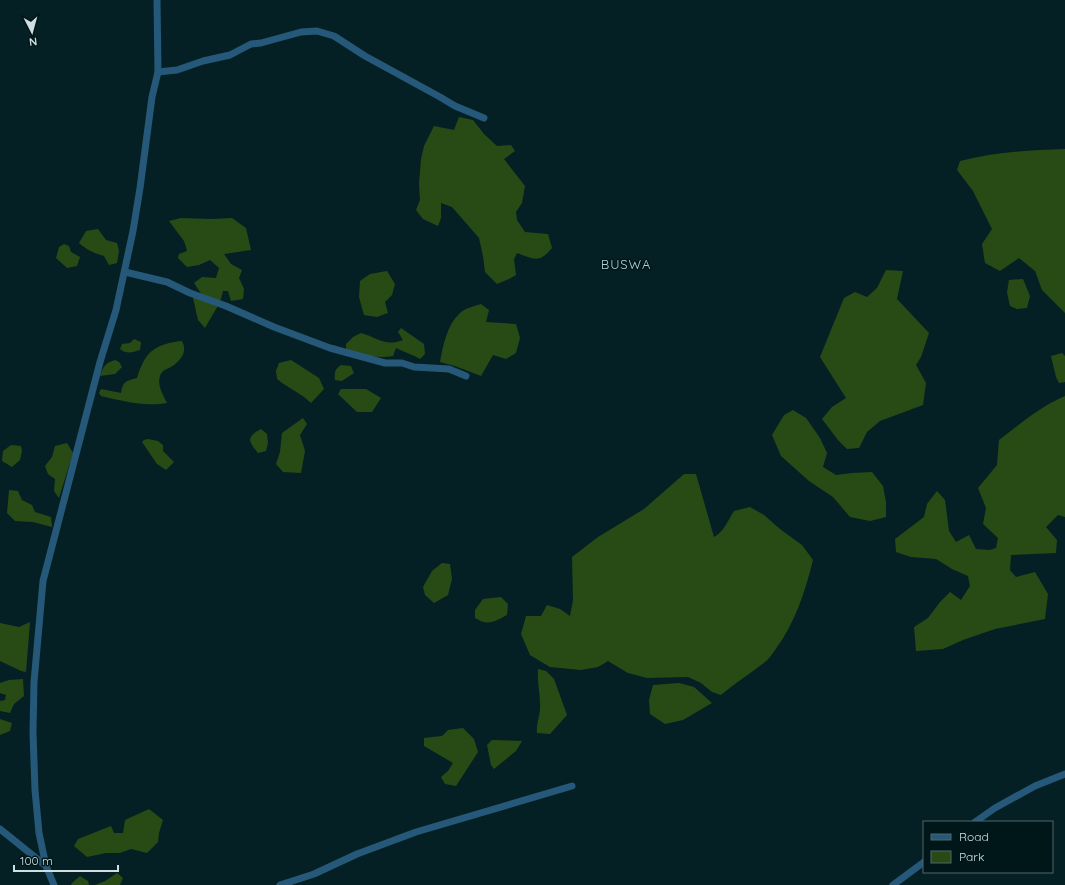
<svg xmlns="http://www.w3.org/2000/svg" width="1065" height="885" viewBox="0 0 1065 885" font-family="Quicksand,sans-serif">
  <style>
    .green { fill: #284b16 }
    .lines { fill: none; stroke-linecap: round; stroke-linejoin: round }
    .street { stroke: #255879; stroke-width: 7 }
    .labels { text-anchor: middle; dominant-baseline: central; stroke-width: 3; stroke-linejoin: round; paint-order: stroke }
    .quarter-label { font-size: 13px; letter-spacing: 1px; fill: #b1d0d4; stroke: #00171a }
  </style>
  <rect width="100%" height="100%" fill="#042024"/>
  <!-- green -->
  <g class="green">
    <path d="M 459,117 L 473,120 L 484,134 L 497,146 L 511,145 L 515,151 L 504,159 L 525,186 L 522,203 L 516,212 L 517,220 L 525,232 L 548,234 L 552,248 C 539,264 533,259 517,253 L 514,259 L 516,275 L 509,279 L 497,284 L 485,272 L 483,256 L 479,238 L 452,207 L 441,203 L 441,218 L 438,226 L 423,219 L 416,210 L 420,200 L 419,184 L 421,159 L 424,146 L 434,126 L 454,130 Z"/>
    <path d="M 1065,149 L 1065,313 L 1042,290 L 1035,271 L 1019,258 L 1000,271 L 985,263 L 982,244 L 992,229 L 973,191 L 957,170 L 960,161 C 994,152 1030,150 1065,149 Z"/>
    <path d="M 181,218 L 211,219 L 232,218 L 246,228 L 251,250 L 224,254 L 231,264 L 242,270 L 239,278 L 244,289 L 243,299 L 231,301 L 228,291 L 223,291 L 220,302 L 205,328 L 198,320 L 193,298 L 202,295 L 194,283 L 202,277 L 216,278 L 219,268 L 210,260 L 199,265 L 187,267 L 178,258 L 179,254 L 187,251 L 184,241 L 169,221 Z"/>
    <path d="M 98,229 L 106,240 L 117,243 L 119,251 L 117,263 L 109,265 L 104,256 C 94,253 87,250 79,243 L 86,231 Z"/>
    <path d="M 64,244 L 69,246 L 71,252 L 80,257 L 77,266 L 67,268 L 56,258 L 59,247 Z"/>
    <path d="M 886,270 L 903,271 L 897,299 L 929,333 L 921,357 L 916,365 L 926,383 L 923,405 L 880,421 L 867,432 L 859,448 L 847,449 L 838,440 L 822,419 L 832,407 L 846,398 L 820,357 L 844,298 L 855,292 L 867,297 L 877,288 Z"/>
    <path d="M 387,271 L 395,284 L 392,295 L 385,302 L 388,313 L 377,317 L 364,315 L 359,297 L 360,281 L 370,274 Z"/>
    <path d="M 1023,279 L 1030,296 L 1027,308 L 1017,309 L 1010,306 L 1007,292 L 1009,280 Z"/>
    <path d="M 481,304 L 489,310 L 486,322 L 516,324 L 520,338 L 516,353 L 506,359 L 493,355 L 481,376 L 455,366 L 440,362 C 443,345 447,325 460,313 C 465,308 475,306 481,304 Z"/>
    <path d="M 401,328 L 424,344 L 425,354 L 420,359 C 412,354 404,352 396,348 L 393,356 C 379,359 359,355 346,349 L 346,344 L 353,337 L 361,333 C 379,338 384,347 403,340 L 398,332 Z"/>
    <path d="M 134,339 L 141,342 L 140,350 C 133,352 127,355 120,349 L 122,344 L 130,343 Z"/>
    <path d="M 182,341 C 187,350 183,358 174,365 C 169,369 162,369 160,376 C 157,385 163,395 167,403 C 144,407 123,401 101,396 L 99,393 L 101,389 L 121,393 C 123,381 126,381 137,378 C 145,352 154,344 182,341 Z"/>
    <path d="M 1062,353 L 1065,356 L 1065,382 L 1059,383 L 1056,377 L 1051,356 Z"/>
    <path d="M 115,360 L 119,362 L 122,367 L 115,374 L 100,376 C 103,366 106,363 115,360 Z"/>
    <path d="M 291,360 L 319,378 L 324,389 L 311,403 C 301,393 288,388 277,379 L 276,371 L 279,363 Z"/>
    <path d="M 341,365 L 351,366 L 354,373 L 342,381 L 335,380 C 334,372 335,369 341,365 Z"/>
    <path d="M 341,389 L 366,389 L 381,398 L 372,412 L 357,412 L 338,394 Z"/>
    <path d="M 1065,396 L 1065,517 L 1058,515 L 1046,527 L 1057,540 L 1056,553 L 1011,555 L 1010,570 L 1016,577 L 1035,572 L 1048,594 L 1045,619 L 995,629 L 963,640 L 943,649 L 916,651 L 914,627 L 928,618 L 940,602 L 950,592 L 961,600 L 970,586 L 968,576 L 952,569 L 936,559 L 911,557 L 896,552 L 895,539 L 924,517 L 927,504 L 937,491 L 945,500 L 949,531 L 956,542 L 969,535 L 976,549 L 990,550 L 996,548 L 998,538 L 983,524 L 986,508 L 978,488 L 997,465 L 999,440 C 1020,424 1041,406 1065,396 Z"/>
    <path d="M 793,410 L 806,418 L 820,438 L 827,453 L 823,467 L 836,475 L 852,473 L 872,472 L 883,486 L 886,502 L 886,517 L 870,521 L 850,517 L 833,497 L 809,481 L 781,456 L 772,435 L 784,415 Z"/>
    <path d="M 303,418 L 307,424 L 300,435 L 305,451 L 301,473 L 283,472 L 276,464 L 280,452 L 282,433 Z"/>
    <path d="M 261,429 L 267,434 L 268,443 L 266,451 L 258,453 C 248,441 246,437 261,429 Z"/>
    <path d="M 148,439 L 158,441 L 163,445 L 163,451 L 174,462 L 166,470 L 157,464 L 142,442 L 144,440 Z"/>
    <path d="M 67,443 L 73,453 L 59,498 L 54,491 L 55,479 L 48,474 L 45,466 L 52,457 L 55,446 Z"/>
    <path d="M 11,445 L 21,446 L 22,451 L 20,460 L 12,467 L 2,461 L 3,451 Z"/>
    <path d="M 684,474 L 696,474 L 714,537 C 724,532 728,520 734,511 L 750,507 L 764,515 L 780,529 L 802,545 L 813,560 C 805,592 795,623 775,650 C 772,654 769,659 765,662 C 751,673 735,683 721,695 L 712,692 L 701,683 L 688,677 L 647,678 L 628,673 L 608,661 L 598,667 L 581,670 L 550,667 L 530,655 L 521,634 L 526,616 L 541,616 L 547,605 L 560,609 L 570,616 L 573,600 L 572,557 L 598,537 L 644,509 Z"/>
    <path d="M 9,490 L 18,491 L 22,500 L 32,505 L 35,512 L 51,517 L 52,527 L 33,522 L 15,521 L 7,513 Z"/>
    <path d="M 442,563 L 450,564 L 452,579 L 448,595 L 434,603 L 425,595 L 423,587 L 432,571 Z"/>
    <path d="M 501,597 L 508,604 L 507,615 C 494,622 488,626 475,618 L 475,610 L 483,599 Z"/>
    <path d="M 30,622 L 26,672 L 21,671 L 0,661 L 0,623 L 19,627 Z"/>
    <path d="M 538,669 L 546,671 L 554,679 L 567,715 L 550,734 L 537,733 C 536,722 541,714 540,704 C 540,692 537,681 538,669 Z"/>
    <path d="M 23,679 L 24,696 L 14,704 L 10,713 L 0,711 L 0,701 L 5,700 L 6,695 L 0,693 L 0,683 L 9,680 Z"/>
    <path d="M 679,683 L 694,687 L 712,703 L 683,720 L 665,724 L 650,714 L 649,700 L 653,685 Z"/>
    <path d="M 0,719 L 12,723 L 10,731 L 0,735 Z"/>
    <path d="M 463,728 L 474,739 L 478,752 L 456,786 L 445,784 L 441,777 L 448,771 L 453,763 L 424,746 L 424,738 L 442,736 L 448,730 Z"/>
    <path d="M 492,740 L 522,741 L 516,751 L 494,769 L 491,765 L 487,745 Z"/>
    <path d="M 149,809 L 163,820 L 159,833 L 158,842 L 147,853 L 131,849 L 120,853 L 106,853 L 87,857 L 74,846 L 78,839 L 111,826 L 114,833 L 123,833 L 125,820 Z"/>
    <path d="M 117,873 L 123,878 L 120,885 L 95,885 L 105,881 Z"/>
    <path d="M 80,876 L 88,881 L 89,885 L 71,885 L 72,883 Z"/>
  </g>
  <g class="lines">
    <!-- street -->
    <g class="street">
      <path d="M 158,72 L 177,70 L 203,61 L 230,55 L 251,44 L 261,43 L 301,32 L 317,31 L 334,36 L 365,56 L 440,97 L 455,106 L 484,118"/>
      <path d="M 125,272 L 167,282 L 190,293 L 226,306 L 274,327 L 330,348 L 385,363 L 402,363 L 414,367 L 449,369 L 466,376"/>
      <path d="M 975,822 L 995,808 L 1035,786 L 1065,774"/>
      <path d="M 0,829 L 46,866"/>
      <path d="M 54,885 L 46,866 L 39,833 L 35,790 L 33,733 L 34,682 L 43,581 L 100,362 L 116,310 L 133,231 L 140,188 L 152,97 L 158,72 L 157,0"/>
      <path d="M 280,885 L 314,874 L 357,854 L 416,832 L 572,786"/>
      <path d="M 893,885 L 924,862"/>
    </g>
  </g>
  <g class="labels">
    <!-- quarter labels -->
    <g class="quarter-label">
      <text x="626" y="264">BUSWA</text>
    </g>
  </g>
  <!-- legend -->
  <rect x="923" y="821" width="130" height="52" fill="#00171a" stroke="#53676a"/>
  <rect x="931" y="834" width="20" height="6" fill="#255879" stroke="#53676a"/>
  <text x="959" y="841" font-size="12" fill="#d0e0e2">Road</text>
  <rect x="931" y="851" width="20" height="12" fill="#284b16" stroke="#53676a"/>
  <text x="959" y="861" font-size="12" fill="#d0e0e2">Park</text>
  <!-- north arrow -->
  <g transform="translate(32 32) rotate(174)" stroke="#00171a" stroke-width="3" paint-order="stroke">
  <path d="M0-3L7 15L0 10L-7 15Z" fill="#d0e0e2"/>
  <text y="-6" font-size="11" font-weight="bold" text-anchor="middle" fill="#d0e0e2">N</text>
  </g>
  <!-- scale -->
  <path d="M14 865v6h104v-6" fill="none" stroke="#d0e0e2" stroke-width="2"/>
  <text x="20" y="865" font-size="12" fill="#d0e0e2" stroke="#00171a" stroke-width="3" paint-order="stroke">100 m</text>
</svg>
